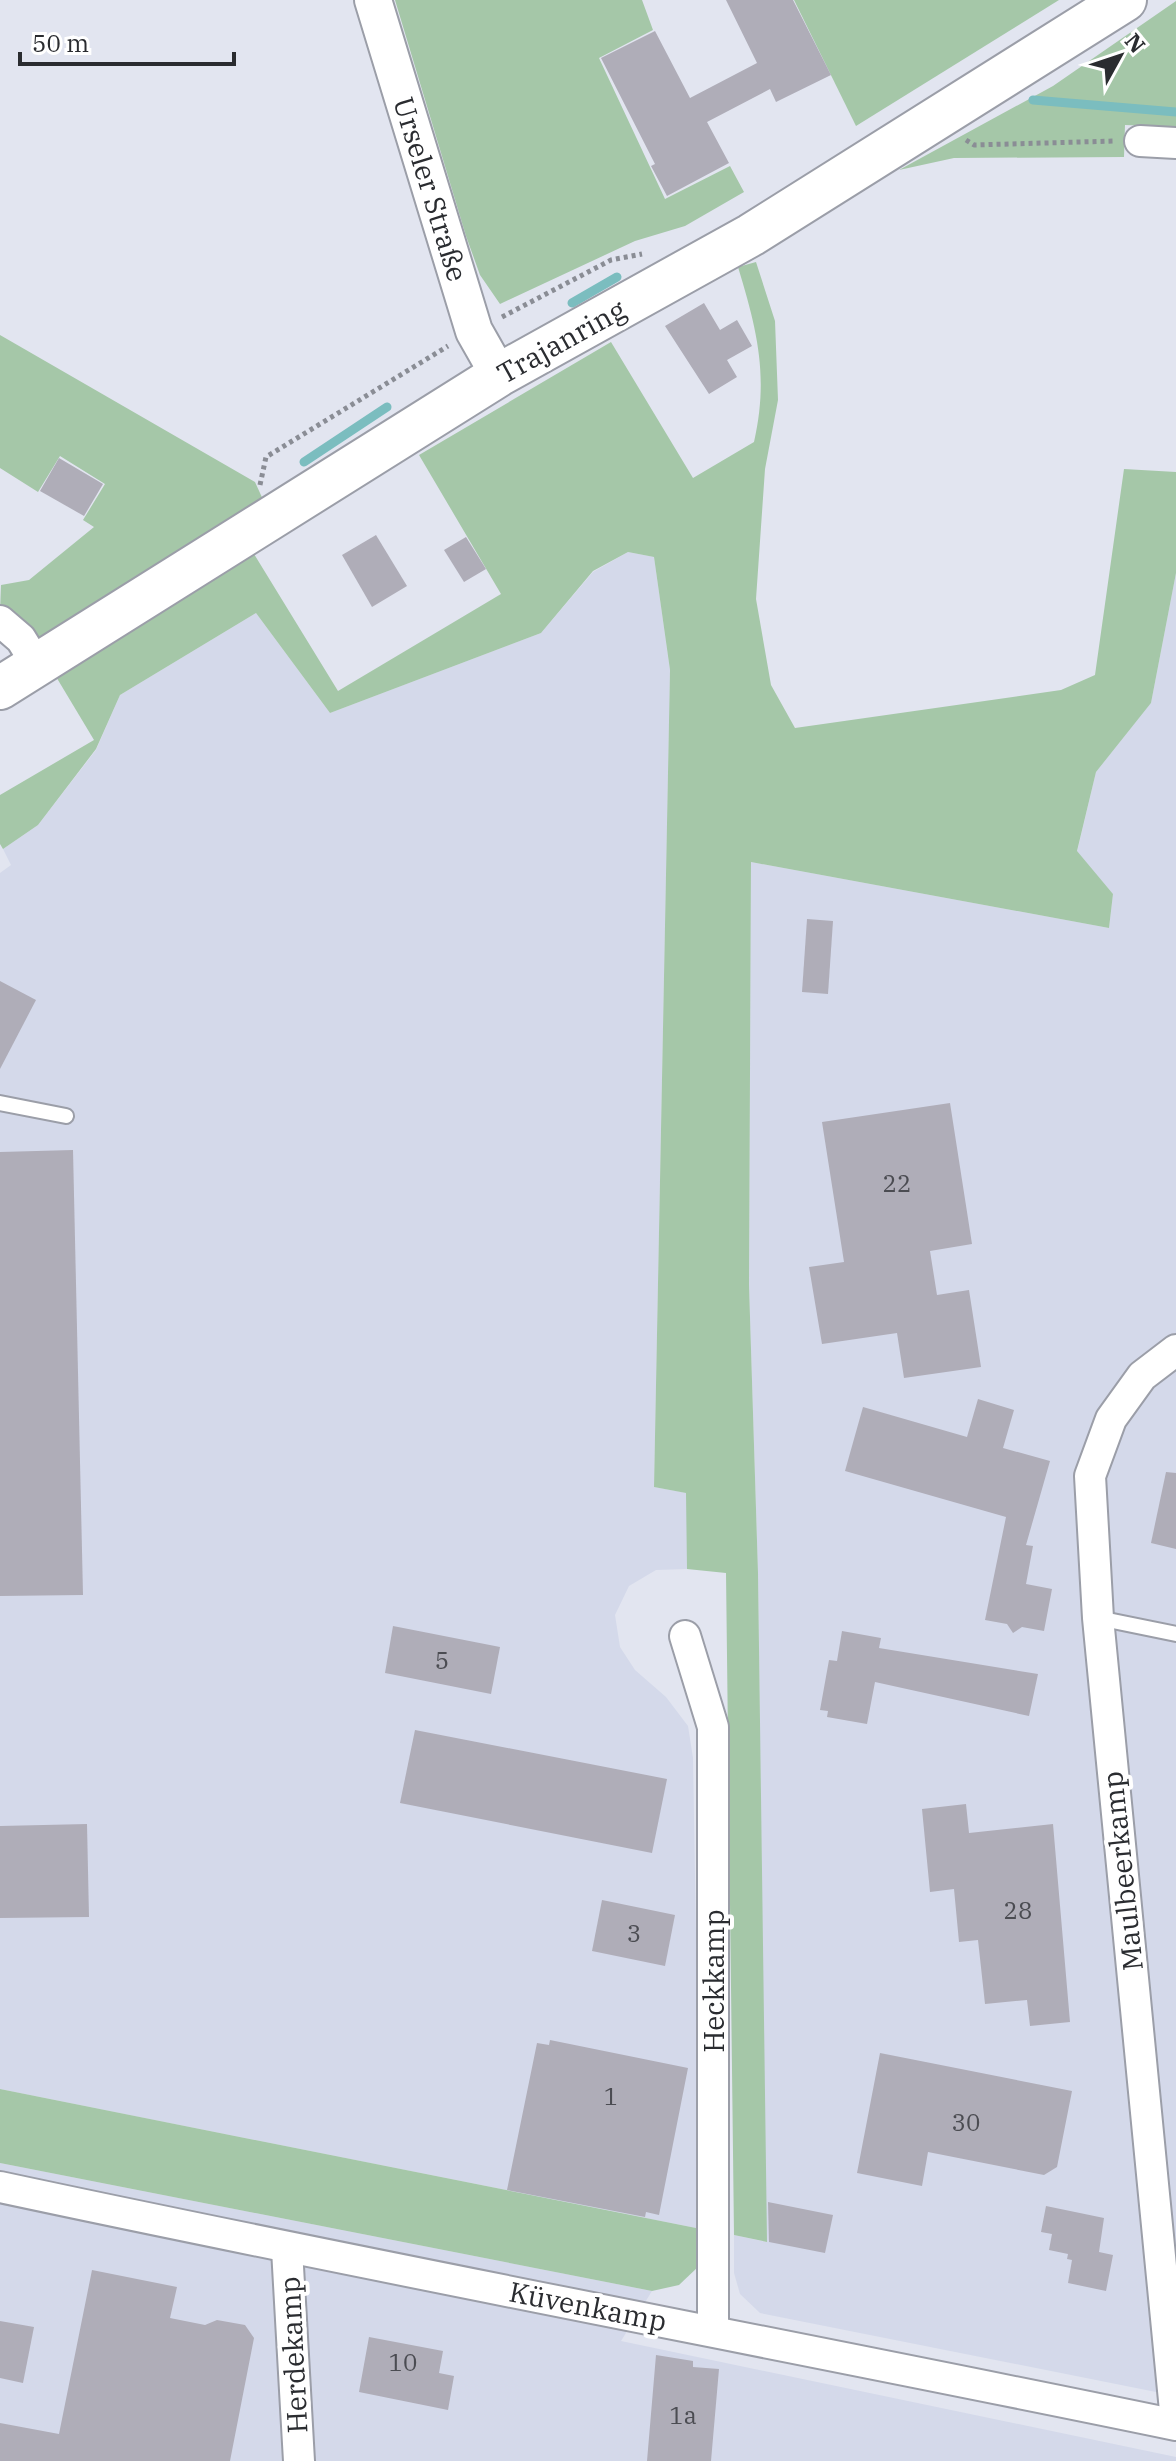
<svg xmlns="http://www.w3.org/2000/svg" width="1176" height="2461" viewBox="0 0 1176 2461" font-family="'IBM Plex Serif',serif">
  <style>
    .built { fill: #d4d9ea }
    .green { fill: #a5c7a8 }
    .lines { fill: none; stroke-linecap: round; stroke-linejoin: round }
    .stream { stroke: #7bbdbf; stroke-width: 9 }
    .building { fill: #afadb8 }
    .service-casing { stroke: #9b9ea8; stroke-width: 18 }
    .minor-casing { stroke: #9b9ea8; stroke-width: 34 }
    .tertiary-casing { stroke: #9b9ea8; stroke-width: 40 }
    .secondary-casing { stroke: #9b9ea8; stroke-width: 46 }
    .path { stroke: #8a8d95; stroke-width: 5; stroke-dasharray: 4 4; stroke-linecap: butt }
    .service { stroke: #fff; stroke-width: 14 }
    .minor { stroke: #fff; stroke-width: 30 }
    .tertiary { stroke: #fff; stroke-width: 36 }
    .secondary { stroke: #fff; stroke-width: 42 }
    .labels { text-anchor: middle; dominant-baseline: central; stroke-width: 8; stroke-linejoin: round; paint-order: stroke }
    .number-label { font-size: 24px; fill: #4b4c52 }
    .street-label { font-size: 28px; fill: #2a2c30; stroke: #fff }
  </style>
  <rect width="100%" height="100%" fill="#e2e5f0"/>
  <!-- built -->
  <g class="built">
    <path d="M 628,552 L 654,557 L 670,670 L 654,1487 L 687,1493 L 687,1569 L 656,1570 L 629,1586 L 615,1615 L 620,1647 L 635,1670 L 666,1697 L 688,1726 L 693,1758 L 701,2229 L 0,2089 L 0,873 L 11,865 L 3,849 L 38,825 L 96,750 L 120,695 L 256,613 L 330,713 L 541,633 L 593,572 Z"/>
    <path d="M 1176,573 L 1176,2396 L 760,2313 L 740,2294 L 734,2273 L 734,2235 L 766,2242 L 758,1573 L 749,1285 L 751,862 L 1109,928 L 1113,894 L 1077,852 L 1096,772 L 1151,703 Z"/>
    <path d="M 0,2163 L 652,2291 L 621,2341 L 1176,2457 L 1176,2461 L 0,2461 Z"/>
  </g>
  <!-- green -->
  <g class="green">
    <path d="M 395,0 L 642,0 L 653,30 L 599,58 L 665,199 L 730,166 L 744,192 L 685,226 L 635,241 L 500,304 L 480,275 L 466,236 Z"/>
    <path d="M 794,0 L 1059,0 L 856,126 Z"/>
    <path d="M 1176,1 L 1176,127 L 1125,125 L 1124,157 L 954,158 L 899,170 L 1053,86 Z"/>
    <path d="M 756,262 L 775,321 L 778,400 L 765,469 L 756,599 L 771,685 L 795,728 L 1061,690 L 1095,675 L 1124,469 L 1176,472 L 1176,573 L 1151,703 L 1096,772 L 1077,851 L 1113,894 L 1109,928 L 751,862 L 749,1285 L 758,1573 L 767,2242 L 734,2235 L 726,1573 L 687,1569 L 686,1493 L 654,1487 L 670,670 L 654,557 L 628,552 L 593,571 L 541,633 L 330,713 L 256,613 L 120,695 L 96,749 L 38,825 L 3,849 L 0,844 L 0,795 L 94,740 L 55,675 L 254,554 L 338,691 L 501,594 L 419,455 L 611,342 L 693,478 L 754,442 C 769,376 757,330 738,267 Z"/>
    <path d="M 0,335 L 255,482 L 265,504 L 50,643 L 26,632 L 0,612 L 1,585 L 29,580 L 94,527 L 83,520 L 105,484 L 60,456 L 38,492 L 0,468 Z"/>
    <path d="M 0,2089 L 701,2229 L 699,2266 L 679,2285 L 652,2291 L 0,2163 Z"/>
  </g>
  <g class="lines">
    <!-- stream -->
    <g class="stream">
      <path d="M 1033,100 L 1176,112"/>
      <path d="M 572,303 L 617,277"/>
      <path d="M 304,462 L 387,407"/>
    </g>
  </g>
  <!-- building -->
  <g class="building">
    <path d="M 726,0 L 793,0 L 831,75 L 776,102 L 770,89 L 707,122 L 729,163 L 667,196 L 651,166 L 655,164 L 601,58 L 655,31 L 690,98 L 757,63 Z"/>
    <path d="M 704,303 L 720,330 L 737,320 L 752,346 L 727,360 L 737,377 L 709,394 L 665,326 Z"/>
    <path d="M 59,458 L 103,484 L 84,516 L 40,491 Z"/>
    <path d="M 376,535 L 407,586 L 372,607 L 342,555 Z"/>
    <path d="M 466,537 L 486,569 L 464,582 L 444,550 Z"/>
    <path d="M 807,919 L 833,921 L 828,994 L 802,992 Z"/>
    <path d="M 0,981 L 36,1000 L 0,1069 Z"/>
    <path d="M 950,1103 L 972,1244 L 930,1251 L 937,1295 L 969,1290 L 981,1367 L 904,1378 L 897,1333 L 822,1344 L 809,1267 L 844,1262 L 822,1122 Z"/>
    <path d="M 73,1150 L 83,1595 L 0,1596 L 0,1152 Z"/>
    <path d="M 978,1399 L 1014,1410 L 1003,1448 L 1050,1461 L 1026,1545 L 1033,1546 L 1026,1584 L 1052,1589 L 1044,1631 L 1022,1627 L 1013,1633 L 1007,1624 L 985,1620 L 1006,1517 L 845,1471 L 863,1407 L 967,1437 Z"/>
    <path d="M 1166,1472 L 1176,1473 L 1176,1549 L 1151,1543 Z"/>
    <path d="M 393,1626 L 500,1647 L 491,1694 L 385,1673 Z"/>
    <path d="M 842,1631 L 881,1638 L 879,1648 L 1038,1674 L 1029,1716 L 875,1682 L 867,1724 L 827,1717 L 828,1711 L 820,1710 L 829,1660 L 837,1661 Z"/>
    <path d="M 415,1730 L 667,1779 L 652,1853 L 400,1803 Z"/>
    <path d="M 966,1804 L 969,1833 L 1053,1824 L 1070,2022 L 1030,2026 L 1027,2000 L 985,2004 L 978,1940 L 959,1942 L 954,1889 L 930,1892 L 922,1809 Z"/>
    <path d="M 87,1824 L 89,1917 L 0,1918 L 0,1826 Z"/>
    <path d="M 602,1900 L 675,1915 L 665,1966 L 592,1951 Z"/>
    <path d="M 550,2040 L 688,2068 L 659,2215 L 646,2212 L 645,2217 L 507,2190 L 537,2043 L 549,2045 Z"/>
    <path d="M 880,2053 L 1072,2091 L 1057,2167 L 1044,2175 L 928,2152 L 922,2186 L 857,2173 Z"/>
    <path d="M 768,2202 L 833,2215 L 825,2253 L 769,2242 Z"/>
    <path d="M 1046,2206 L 1104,2218 L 1099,2252 L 1113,2255 L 1106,2291 L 1068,2283 L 1072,2260 L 1067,2259 L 1068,2254 L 1049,2250 L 1052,2234 L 1041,2232 Z"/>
    <path d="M 92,2270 L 177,2287 L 170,2318 L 205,2325 L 217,2320 L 245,2325 L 254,2338 L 230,2461 L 0,2461 L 0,2423 L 59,2434 Z"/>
    <path d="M 0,2321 L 34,2327 L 23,2383 L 0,2378 Z"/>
    <path d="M 369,2337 L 443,2351 L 439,2373 L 454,2376 L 448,2410 L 359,2392 Z"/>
    <path d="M 656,2355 L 693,2361 L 693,2367 L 719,2369 L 711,2461 L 647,2461 Z"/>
  </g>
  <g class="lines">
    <!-- service casing -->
    <g class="service-casing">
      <g id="service">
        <path d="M 0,1103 L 66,1116"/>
        <path d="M 1098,1618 L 1176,1634"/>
      </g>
    </g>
    <!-- minor casing -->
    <g class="minor-casing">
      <g id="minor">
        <path d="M 1140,141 L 1176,143"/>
        <path d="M 0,621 L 21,639 L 37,665"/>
        <path d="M 1176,1350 L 1142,1376 L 1111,1419 L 1090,1476 L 1098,1618 L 1176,2421"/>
        <path d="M 685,1636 L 713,1727 L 713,2330"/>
        <path d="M 0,2187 C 391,2271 784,2344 1176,2425"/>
        <path d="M 287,2249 L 299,2461"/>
      </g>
    </g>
    <!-- tertiary casing -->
    <g class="tertiary-casing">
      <path id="tertiary" d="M 373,0 L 474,331 L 499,375"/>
    </g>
    <!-- secondary casing -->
    <g class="secondary-casing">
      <path id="secondary" d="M 0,688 L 499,375 L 751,235 L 1125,0"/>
    </g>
    <!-- path -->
    <g class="path">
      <path d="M 966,140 L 974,145 L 1115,141"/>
      <path d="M 502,317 L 611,260 L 642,254"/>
      <path d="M 260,485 L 266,457 L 448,346"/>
    </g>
    <!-- service -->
    <use href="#service" class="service"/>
    <!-- minor -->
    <use href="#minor" class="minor"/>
    <!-- tertiary -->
    <use href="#tertiary" class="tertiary"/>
    <!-- secondary -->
    <use href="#secondary" class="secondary"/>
  </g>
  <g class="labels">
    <!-- number labels -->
    <g class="number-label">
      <text x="897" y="1183">22</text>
      <text x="442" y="1660">5</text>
      <text x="1018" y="1910">28</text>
      <text x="634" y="1933">3</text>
      <text x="611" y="2096">1</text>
      <text x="966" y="2122">30</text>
      <text x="403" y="2362">10</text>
      <text x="683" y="2415">1a</text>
    </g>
    <!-- street labels -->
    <g class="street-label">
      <text transform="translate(431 189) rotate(73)">Urseler Straße</text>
      <text transform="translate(561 341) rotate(-29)">Trajanring</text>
      <text transform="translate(1122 1871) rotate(-96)">Maulbeerkamp</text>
      <text transform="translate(713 1981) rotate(-90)">Heckkamp</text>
      <text transform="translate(588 2306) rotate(11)">Küvenkamp</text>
      <text transform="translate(293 2355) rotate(-93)">Herdekamp</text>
    </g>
  </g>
  <!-- north arrow -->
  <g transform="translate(1120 56) rotate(50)" stroke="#ffffff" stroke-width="6" paint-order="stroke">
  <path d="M0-6L14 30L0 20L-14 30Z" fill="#2a2c30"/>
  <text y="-12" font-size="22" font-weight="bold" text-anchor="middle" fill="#2a2c30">N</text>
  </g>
  <!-- scale -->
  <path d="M20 52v12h214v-12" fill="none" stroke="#2a2c30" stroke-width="4"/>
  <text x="32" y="52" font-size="24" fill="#2a2c30" stroke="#ffffff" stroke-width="6" paint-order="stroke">50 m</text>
</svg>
